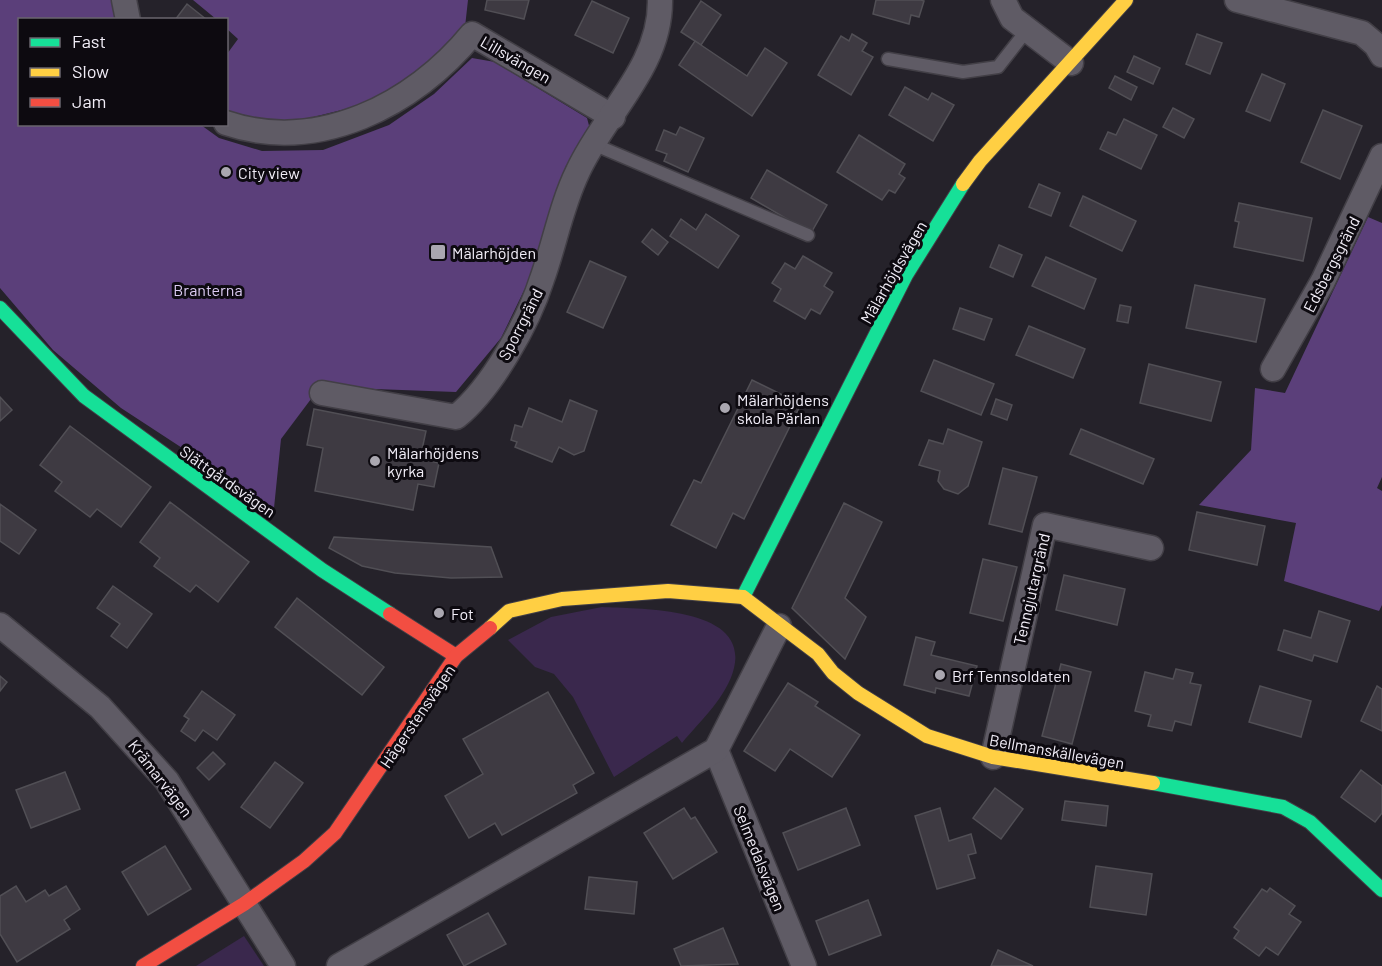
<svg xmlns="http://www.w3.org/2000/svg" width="1382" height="966" viewBox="0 0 1382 966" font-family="Barlow,sans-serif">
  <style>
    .green { fill: #3a284d }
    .forest { fill: #5b3f7a }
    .building { fill: #3e3a42; stroke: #514f55; stroke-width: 1.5 }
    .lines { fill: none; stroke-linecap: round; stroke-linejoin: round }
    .lane-casing { stroke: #423f46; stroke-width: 15 }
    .street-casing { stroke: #423f46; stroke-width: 27 }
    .fast-casing { stroke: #423f46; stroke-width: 16 }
    .slow-casing { stroke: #423f46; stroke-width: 16 }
    .jam-casing { stroke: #423f46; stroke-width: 16 }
    .lane { stroke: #5f5b65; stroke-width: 12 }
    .street { stroke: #5f5b65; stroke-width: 24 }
    .fast { stroke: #16e098; stroke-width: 14 }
    .slow { stroke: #ffcf43; stroke-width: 14 }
    .jam { stroke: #f24e42; stroke-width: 14 }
    .poi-dot { fill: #aaa7b0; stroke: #0d0a10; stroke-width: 2 }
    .labels { text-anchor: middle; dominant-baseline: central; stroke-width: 6; stroke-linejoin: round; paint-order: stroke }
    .street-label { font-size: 16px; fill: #f2eef8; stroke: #0d0a10 }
    .poi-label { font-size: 16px; fill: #f2eef8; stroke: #0d0a10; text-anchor: start }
    .park-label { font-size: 16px; fill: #dccbf2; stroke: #0d0a10 }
  </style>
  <rect width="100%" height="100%" fill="#25222a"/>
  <!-- green -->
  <g class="green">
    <path d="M 602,607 C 638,609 749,606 734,668 C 727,697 700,721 682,743 L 677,736 L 614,777 L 573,697 L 554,674 L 535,667 L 508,640 L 551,617 Z"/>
    <path d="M 244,936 L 264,966 L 196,966 Z"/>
  </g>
  <!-- forest -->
  <g class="forest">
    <path d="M 0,0 L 111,0 L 116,19 L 20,20 L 20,124 L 201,125 L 219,138 L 262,151 L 323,150 L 389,125 L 434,94 L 472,58 L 495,62 L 587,118 L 591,133 L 532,274 L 501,338 L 456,392 L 320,387 L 281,439 L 274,508 L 121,408 L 53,350 L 0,288 Z"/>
    <path d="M 193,0 L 468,0 L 465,27 L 411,82 L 366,104 L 301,120 L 265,120 L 227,111 L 227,54 L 238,39 L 227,29 L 226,20 L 216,19 Z"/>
    <path d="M 1368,217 L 1382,223 L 1382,477 L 1377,488 L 1382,491 L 1382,605 L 1379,611 L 1284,581 L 1296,523 L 1199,505 L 1251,450 L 1255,388 L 1285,393 Z"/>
  </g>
  <!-- building -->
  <g class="building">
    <path d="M 487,0 L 529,0 L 524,19 L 485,10 Z"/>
    <path d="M 876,0 L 921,0 L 924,1 L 919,17 L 911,15 L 909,24 L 873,14 Z"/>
    <path d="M 592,1 L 629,18 L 613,53 L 575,35 Z"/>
    <path d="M 701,1 L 721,15 L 701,45 L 681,32 Z"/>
    <path d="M 187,4 L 207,20 L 175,20 Z"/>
    <path d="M 852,34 L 867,43 L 862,51 L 873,57 L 851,95 L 818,75 L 841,36 L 849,41 Z"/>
    <path d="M 1197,34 L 1222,43 L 1210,74 L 1186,64 Z"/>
    <path d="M 695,41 L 747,76 L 765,48 L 787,63 L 752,116 L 679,65 Z"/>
    <path d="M 1134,56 L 1160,68 L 1153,84 L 1127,72 Z"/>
    <path d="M 1262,74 L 1285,84 L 1270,121 L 1246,111 Z"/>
    <path d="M 1115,76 L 1137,87 L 1131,100 L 1109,88 Z"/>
    <path d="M 905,87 L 928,100 L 932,93 L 954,105 L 933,141 L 889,115 Z"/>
    <path d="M 1173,108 L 1194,119 L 1184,138 L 1163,127 Z"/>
    <path d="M 1323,110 L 1362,126 L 1340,179 L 1301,162 Z"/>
    <path d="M 1124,119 L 1157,135 L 1141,169 L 1100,149 L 1108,132 L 1116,135 Z"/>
    <path d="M 680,127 L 704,138 L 688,172 L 664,161 L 667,154 L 656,150 L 664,130 L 676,135 Z"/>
    <path d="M 859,135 L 905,164 L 899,174 L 905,178 L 895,193 L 889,190 L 882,200 L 837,172 Z"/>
    <path d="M 767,170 L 827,205 L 811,233 L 751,198 Z"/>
    <path d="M 1039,184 L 1060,193 L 1051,216 L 1029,207 Z"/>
    <path d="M 1083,196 L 1136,221 L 1122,251 L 1070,226 Z"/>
    <path d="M 1239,203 L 1312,218 L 1303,261 L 1234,247 L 1239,222 L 1235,221 Z"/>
    <path d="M 706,214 L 739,236 L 718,268 L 670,236 L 681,219 L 696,230 Z"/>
    <path d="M 652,229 L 668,242 L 658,255 L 642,242 Z"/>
    <path d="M 999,245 L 1022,255 L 1013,277 L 990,267 Z"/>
    <path d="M 803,256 L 832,273 L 824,286 L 833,292 L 820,314 L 811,309 L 805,319 L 774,301 L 781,289 L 772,283 L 785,263 L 795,269 Z"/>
    <path d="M 1046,257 L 1096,279 L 1084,309 L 1032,286 Z"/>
    <path d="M 590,261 L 626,277 L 603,328 L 567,312 Z"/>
    <path d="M 1195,285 L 1265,299 L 1256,342 L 1186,328 Z"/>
    <path d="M 1120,305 L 1131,307 L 1128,323 L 1117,321 Z"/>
    <path d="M 960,308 L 992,319 L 984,340 L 953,329 Z"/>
    <path d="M 1029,326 L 1085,349 L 1073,378 L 1016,355 Z"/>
    <path d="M 934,360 L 994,384 L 981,415 L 921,391 Z"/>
    <path d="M 1149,364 L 1221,382 L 1211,421 L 1140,403 Z"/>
    <path d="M 752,380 L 801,404 L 744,519 L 733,513 L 716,548 L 671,525 L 694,480 L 701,483 Z"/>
    <path d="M 0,397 L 12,410 L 0,421 Z"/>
    <path d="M 996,399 L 1012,405 L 1007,420 L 991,414 Z"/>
    <path d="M 570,400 L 597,411 L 584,451 L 574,455 L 559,447 L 552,462 L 515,447 L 517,442 L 511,440 L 515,425 L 522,427 L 529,408 L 562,422 Z"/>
    <path d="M 314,409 L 426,431 L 420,459 L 439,463 L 434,487 L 418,484 L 413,510 L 315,491 L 323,448 L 307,445 Z"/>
    <path d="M 70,426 L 151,487 L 121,527 L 97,509 L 90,517 L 55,491 L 62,482 L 40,465 Z"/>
    <path d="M 948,429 L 982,442 L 968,486 L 958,494 L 944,489 L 938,481 L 940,471 L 919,465 L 929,440 L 943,444 Z"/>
    <path d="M 1081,429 L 1154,459 L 1143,484 L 1070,454 Z"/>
    <path d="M 1003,468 L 1037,477 L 1022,532 L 989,524 Z"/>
    <path d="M 170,502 L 249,562 L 218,602 L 196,585 L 190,592 L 154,566 L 160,558 L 140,542 Z"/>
    <path d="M 844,503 L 882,522 L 845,598 L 866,617 L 845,659 L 792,608 Z"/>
    <path d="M 0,504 L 36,530 L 19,554 L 0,541 Z"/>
    <path d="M 1197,512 L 1265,526 L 1257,565 L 1189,550 Z"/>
    <path d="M 334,537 L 491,547 L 502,577 L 451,578 L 395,573 L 362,566 L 329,548 Z"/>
    <path d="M 983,559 L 1017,567 L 1003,621 L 970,613 Z"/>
    <path d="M 1064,575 L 1125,589 L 1117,625 L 1056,610 Z"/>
    <path d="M 113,586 L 152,614 L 127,648 L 111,636 L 120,624 L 97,608 Z"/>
    <path d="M 297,598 L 384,667 L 362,695 L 275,627 Z"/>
    <path d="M 1319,611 L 1350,621 L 1337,662 L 1314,655 L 1312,661 L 1278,650 L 1284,630 L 1311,638 Z"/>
    <path d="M 916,637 L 935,642 L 931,655 L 977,666 L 969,696 L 936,688 L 935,693 L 904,685 Z"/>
    <path d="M 1061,664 L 1091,672 L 1072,744 L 1042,736 Z"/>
    <path d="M 1176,669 L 1193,673 L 1190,683 L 1201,685 L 1191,725 L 1175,721 L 1172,731 L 1148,726 L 1151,715 L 1135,711 L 1145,672 L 1173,679 Z"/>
    <path d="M 0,676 L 7,682 L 0,691 Z"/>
    <path d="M 788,683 L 818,702 L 815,706 L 860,735 L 832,777 L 790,749 L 775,771 L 744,751 Z"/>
    <path d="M 1260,686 L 1311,701 L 1301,737 L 1249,722 Z"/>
    <path d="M 1377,686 L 1382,689 L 1382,731 L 1361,721 Z"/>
    <path d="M 202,691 L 235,715 L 217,740 L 203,730 L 195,741 L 181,731 L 189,719 L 184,716 Z"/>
    <path d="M 548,692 L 594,773 L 573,785 L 577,793 L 502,835 L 495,823 L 469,838 L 445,796 L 483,774 L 463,739 Z"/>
    <path d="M 213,752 L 225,764 L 209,780 L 197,768 Z"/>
    <path d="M 275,762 L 303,783 L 270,828 L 241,807 Z"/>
    <path d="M 1361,770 L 1382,786 L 1382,813 L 1375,822 L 1341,797 Z"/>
    <path d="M 65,772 L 80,809 L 31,828 L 16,790 Z"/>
    <path d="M 995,788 L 1023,809 L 1001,839 L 973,818 Z"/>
    <path d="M 1065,801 L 1108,806 L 1106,826 L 1062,820 Z"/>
    <path d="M 684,808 L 691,819 L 695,817 L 717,852 L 673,879 L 644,833 Z"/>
    <path d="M 846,808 L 860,845 L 798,870 L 783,833 Z"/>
    <path d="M 940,808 L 949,841 L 971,834 L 976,853 L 968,855 L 975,878 L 937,889 L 915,816 Z"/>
    <path d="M 165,846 L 191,889 L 148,915 L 122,872 Z"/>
    <path d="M 1096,866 L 1152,874 L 1146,915 L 1090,907 Z"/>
    <path d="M 589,877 L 637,882 L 634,914 L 585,909 Z"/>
    <path d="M 16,886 L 26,902 L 45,890 L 49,896 L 66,886 L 80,909 L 64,920 L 70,929 L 17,962 L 0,934 L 0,896 Z"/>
    <path d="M 1270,888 L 1295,906 L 1289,914 L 1301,922 L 1278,955 L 1266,947 L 1259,956 L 1234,938 L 1239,931 L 1234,927 L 1262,889 L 1267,892 Z"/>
    <path d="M 868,900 L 881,935 L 829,955 L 816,921 Z"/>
    <path d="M 488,913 L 506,944 L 464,966 L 447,935 Z"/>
    <path d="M 723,928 L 738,964 L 681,966 L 674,949 Z"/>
    <path d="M 998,950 L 1033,966 L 991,966 Z"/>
  </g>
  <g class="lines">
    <!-- lane casing -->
    <g class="lane-casing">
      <g id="lane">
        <path d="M 888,59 L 963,72 L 998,67 L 1027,30"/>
        <path d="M 593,144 L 808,235"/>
      </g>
    </g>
    <!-- street casing -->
    <g class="street-casing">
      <g id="street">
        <path d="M 124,0 L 128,20"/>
        <path d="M 1003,0 L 1012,18 L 1071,63"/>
        <path d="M 1237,0 L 1362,33 L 1376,45 L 1382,55"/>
        <path d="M 226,123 C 318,154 414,105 472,34 L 613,117"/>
        <path d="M 1273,369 L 1323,281 L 1382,156"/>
        <path d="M 322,393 L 456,417 C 492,388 528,323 542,279 C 555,243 561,206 578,171 C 604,114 661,67 660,0"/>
        <path d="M 0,625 L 100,707 L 167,781 L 283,966"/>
        <path d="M 716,750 L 804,966"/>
        <path d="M 993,757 L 1045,525 L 1151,548"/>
        <path d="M 339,966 L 716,750 L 779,626"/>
      </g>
    </g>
    <!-- fast casing -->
    <g class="fast-casing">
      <g id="fast">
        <path d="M 0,308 L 84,396 L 322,570 L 390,614"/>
        <path d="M 743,597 L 906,275 L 963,184"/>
        <path d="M 1153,783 L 1283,807 L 1310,822 L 1382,890"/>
      </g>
    </g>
    <!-- slow casing -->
    <g class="slow-casing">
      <g id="slow">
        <path d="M 963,184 L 980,161 L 1126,0"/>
        <path d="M 743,597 L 818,654 L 833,673 L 858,693 L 927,736 L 993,757 L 1153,783"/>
        <path d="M 490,628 L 509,611 L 562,599 L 668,591 L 743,597"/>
      </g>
    </g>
    <!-- jam casing -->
    <g class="jam-casing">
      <g id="jam">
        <path d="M 390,614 L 456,656"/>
        <path d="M 143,966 L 244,904 L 304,861 L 335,833 L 456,656 L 490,628"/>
      </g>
    </g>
    <!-- lane -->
    <use href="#lane" class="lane"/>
    <!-- street -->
    <use href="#street" class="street"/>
    <!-- fast -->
    <use href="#fast" class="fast"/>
    <!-- slow -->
    <use href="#slow" class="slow"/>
    <!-- jam -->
    <use href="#jam" class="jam"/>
  </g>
  <!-- markers -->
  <g class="poi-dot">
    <circle cx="226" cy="172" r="6"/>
    <rect x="430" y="244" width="16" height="16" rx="3"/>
    <circle cx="725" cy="408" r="6"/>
    <circle cx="375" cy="461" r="6"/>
    <circle cx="439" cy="613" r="6"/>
    <circle cx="940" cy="675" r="6"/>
  </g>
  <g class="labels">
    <!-- street labels -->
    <g class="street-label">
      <text transform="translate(516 59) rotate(30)">Lillsvängen</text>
      <text transform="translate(1331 264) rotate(-63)">Edsbergsgränd</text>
      <text transform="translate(893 272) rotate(-60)">Mälarhöjdsvägen</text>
      <text transform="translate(520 324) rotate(-63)">Sporrgränd</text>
      <text transform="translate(228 481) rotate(35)">Slättgårdsvägen</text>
      <text transform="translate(1031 589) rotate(-77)">Tenngjutargränd</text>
      <text transform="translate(417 716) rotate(-56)">Hägerstensvägen</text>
      <text transform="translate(1057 751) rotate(10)">Bellmanskällevägen</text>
      <text transform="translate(161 778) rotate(52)">Krämarvägen</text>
      <text transform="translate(760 858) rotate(68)">Selmedalsvägen</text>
    </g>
    <!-- poi labels -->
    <g class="poi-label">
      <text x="238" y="172">City view</text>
      <text x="452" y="252">Mälarhöjden</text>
      <text x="737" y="399">Mälarhöjdens<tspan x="737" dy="18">skola Pärlan</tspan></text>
      <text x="387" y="452">Mälarhöjdens<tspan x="387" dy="18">kyrka</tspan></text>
      <text x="451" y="613">Fot</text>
      <text x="952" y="675">Brf Tennsoldaten</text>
    </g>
    <!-- park labels -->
    <g class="park-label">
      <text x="208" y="289">Branterna</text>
    </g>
  </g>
  <!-- legend -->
  <rect x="18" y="18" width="210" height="108" fill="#0d0a10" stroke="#69656d" stroke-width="1.5"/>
  <rect x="30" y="38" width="30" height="9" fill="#16e098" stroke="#69656d" stroke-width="1.5"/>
  <text x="72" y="48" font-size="18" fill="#f2eef8">Fast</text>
  <rect x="30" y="68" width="30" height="9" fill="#ffcf43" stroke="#69656d" stroke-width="1.5"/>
  <text x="72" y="78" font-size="18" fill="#f2eef8">Slow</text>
  <rect x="30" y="98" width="30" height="9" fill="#f24e42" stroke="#69656d" stroke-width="1.5"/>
  <text x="72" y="108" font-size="18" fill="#f2eef8">Jam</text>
</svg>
